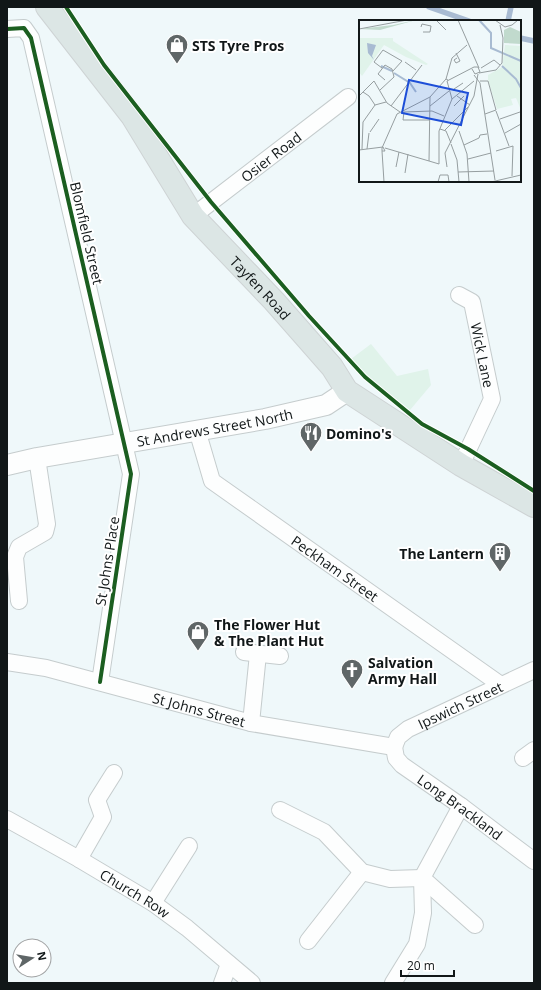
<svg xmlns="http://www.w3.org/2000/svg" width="541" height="990" viewBox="0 0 541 990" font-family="'Open Sans',sans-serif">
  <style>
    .green { fill: #e0f3ea }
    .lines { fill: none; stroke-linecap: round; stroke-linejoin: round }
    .stream { stroke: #a8bbd2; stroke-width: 5.5 }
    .minor-casing { stroke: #c5cccd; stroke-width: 18 }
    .tertiary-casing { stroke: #c5cccd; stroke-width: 22 }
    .primary-casing { stroke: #ced3d4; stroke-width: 24 }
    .minor { stroke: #fdfefe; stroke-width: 16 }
    .tertiary { stroke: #fdfefe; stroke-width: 20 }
    .primary { stroke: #dce6e5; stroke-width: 22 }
    .cycleway-casing { stroke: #fff; stroke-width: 6 }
    .cycleway { stroke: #1b5e20; stroke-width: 4 }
    .labels { text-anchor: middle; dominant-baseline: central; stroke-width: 4; stroke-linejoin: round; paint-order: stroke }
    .poi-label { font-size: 14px; font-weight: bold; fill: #111718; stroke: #fff; text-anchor: start }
    .street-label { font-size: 14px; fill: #111718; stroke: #fff }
    .inset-river { fill: none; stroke: #a8bbd2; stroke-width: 2 }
    .inset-road { fill: none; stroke: #969ea0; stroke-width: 1 }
    .view { fill: #1d4ed8; fill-opacity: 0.15; stroke: #1d4ed8; stroke-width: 2 }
    .inset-edge { fill: none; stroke: #111718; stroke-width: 2 }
  </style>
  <rect width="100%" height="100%" fill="#eff8fa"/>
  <!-- green -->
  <path class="green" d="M 371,344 L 397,376 L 428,369 L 431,385 L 410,410 L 366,375 L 351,359 Z"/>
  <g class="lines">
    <!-- stream -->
    <g class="stream">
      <path d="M 429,7 L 469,21"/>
      <path d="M 508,21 L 511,7"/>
      <path d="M 520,38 L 534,41"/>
    </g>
    <!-- minor casing -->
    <g class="minor-casing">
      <g id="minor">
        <path d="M 7,29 L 24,28 L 31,38 L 131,474 L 100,682"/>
        <path id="s1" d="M 193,216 L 348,97"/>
        <path id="s2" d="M 459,295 L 472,302 L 492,399 L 461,465"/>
        <path id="s3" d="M 197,430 L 212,481 L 501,685"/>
        <path d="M 19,601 L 15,557 L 19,547 L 45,532 L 47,524 L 37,458"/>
        <path d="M 244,652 L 280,656"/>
        <path id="s4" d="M 7,662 L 46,668 L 251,723 L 394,747"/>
        <path d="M 251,723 L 258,654"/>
        <path id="s5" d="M 394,747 L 396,758 L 402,765 L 461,806 L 534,861"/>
        <path id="s6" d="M 394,747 L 398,737 L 408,729 L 534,670"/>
        <path d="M 523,758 L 534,750"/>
        <path d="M 280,810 L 324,832 L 362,872 L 390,879 L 422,878 L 475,925"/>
        <path id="s7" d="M 7,819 L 79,859 L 153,903 L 187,928 L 252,983"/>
        <path d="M 79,859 L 103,817 L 97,800 L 114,773"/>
        <path d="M 153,903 L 189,846"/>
        <path d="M 308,941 L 362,872"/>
        <path d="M 222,983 L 229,964"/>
        <path d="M 393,983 L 417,944 L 423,913 L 422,878 L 461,806"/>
      </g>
    </g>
    <!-- tertiary casing -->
    <g class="tertiary-casing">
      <g id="tertiary">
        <path id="s8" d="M 7,465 L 37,458 L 265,419 L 326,405 L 347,391"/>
      </g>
    </g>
    <!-- primary casing -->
    <g class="primary-casing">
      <g id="primary">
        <path id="s9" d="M 47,7 L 132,116 L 193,216 L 274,301 L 332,367 L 347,391 L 461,465 L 534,506"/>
      </g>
    </g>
    <!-- minor -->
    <use href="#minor" class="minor"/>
    <!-- tertiary -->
    <use href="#tertiary" class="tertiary"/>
    <!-- primary -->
    <use href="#primary" class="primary"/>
    <!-- cycleway casing -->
    <g class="cycleway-casing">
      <g id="cycleway">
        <path d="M 66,7 L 104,65 L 211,202 L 309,316 L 365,377 L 422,424 L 468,449 L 534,491"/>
        <path d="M 7,29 L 24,28 L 31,38 L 131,474 L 100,682"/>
      </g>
    </g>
    <!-- cycleway -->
    <use href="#cycleway" class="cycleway"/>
  </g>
  <!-- icons -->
  <defs>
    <g id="shop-pin" transform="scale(1.15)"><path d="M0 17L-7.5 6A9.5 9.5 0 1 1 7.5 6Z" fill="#5f6667" stroke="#fff"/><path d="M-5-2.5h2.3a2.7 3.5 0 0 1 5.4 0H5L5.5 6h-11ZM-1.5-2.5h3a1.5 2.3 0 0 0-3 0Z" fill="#fff"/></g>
    <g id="restaurant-pin" transform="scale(1.15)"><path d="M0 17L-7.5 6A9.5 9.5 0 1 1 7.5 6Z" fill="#5f6667" stroke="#fff"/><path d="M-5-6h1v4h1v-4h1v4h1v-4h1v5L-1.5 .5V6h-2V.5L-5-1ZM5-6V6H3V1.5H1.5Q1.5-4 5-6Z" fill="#fff"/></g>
    <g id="building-pin" transform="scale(1.15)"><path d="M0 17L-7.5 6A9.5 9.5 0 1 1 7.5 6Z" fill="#5f6667" stroke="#fff"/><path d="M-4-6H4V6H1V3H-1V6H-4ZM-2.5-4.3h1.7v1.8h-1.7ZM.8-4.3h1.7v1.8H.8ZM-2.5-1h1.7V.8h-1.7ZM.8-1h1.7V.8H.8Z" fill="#fff"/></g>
    <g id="church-pin" transform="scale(1.15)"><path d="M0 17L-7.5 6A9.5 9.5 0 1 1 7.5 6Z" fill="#5f6667" stroke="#fff"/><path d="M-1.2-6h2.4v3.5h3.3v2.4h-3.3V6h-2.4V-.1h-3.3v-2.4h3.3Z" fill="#fff"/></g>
  </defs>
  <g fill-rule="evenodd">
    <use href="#shop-pin" x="177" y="45"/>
    <use href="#restaurant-pin" x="311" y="433"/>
    <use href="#building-pin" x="500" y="553"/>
    <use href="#shop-pin" x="198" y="632"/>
    <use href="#church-pin" x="352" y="670"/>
  </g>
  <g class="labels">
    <!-- poi labels -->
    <g class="poi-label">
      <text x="192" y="45">STS Tyre Pros</text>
      <text x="326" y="433">Domino's</text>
      <text x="484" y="553" text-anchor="end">The Lantern</text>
      <text x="214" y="624">The Flower Hut<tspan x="214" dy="16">&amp; The Plant Hut</tspan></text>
      <text x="368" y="662">Salvation<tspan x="368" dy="16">Army Hall</tspan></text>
    </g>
    <!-- street labels -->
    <g class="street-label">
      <text stroke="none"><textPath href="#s1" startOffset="98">Osier Road</textPath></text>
      <text transform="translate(87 233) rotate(77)">Blomfield Street</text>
      <text stroke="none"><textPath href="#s9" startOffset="354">Tayfen Road</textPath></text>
      <text stroke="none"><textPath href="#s2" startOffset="69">Wick Lane</textPath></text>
      <text stroke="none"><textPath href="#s8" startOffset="211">St Andrews Street North</textPath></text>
      <text transform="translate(107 561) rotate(-81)">St Johns Place</text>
      <text stroke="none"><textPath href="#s3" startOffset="204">Peckham Street</textPath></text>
      <text stroke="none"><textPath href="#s6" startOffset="81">Ipswich Street</textPath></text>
      <text stroke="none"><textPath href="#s4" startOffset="198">St Johns Street</textPath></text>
      <text stroke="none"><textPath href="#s5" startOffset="92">Long Brackland</textPath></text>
      <text stroke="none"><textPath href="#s7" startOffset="148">Church Row</textPath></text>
    </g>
  </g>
  <!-- overview -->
  <g transform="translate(359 20)">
    <rect width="162" height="162" fill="#eff8fa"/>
    <path d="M 0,18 L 34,18 L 34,21 L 69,44 L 67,45 L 47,37 L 25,25 L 3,56 L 0,52 ZM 146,25 L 162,26 L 162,90 L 157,78 L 152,79 L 154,85 L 138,89 L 129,60 L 129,55 L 143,47 Z" fill="#e0f3ea"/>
    <path d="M 57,0 L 21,10 L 0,9 L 34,5 ZM 151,7 L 162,12 L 162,24 L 145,23 L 145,10 Z" fill="#c1dacd"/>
    <path d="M 8,23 L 17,25 L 13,36 L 15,40 L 9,33 Z" fill="#a8bbd2"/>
    <path class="inset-river" d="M 120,0 L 132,13 L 132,28 L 162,41M 22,46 L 33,51M 143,46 L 157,59 L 162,68M 35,53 L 51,63 L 57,72"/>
    <path class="inset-road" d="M 77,0 L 87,10M 99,0 L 120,48M 136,0 L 146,7 L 153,5 L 159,0M 62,7 L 63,4 L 72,6 L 71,12 L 64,12M 0,9 L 48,0M 97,33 L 101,41 L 97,43 L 95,40 L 98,38M 46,42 L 57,50M 23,48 L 15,42 L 24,30 L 43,41 L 34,51M 122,48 L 135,40 L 141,45M 120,53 L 137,50 L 143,43 L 144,18 L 141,5M 115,55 L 121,63 L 136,160M 87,59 L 93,38 L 108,25M 88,61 L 93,79M 88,61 L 115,47 L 119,47 L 121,52 L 116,54 L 113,49M 121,61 L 129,61 L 137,90 L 126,94M 21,70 L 35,57 L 33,49 L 26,45 L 19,54 L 26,60M 95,71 L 95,69 L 104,63M 4,72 L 10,76 L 16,85M 0,76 L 15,61 L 28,83 L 41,92M 98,76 L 111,85M 93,79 L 115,61M 32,86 L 63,45M 71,86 L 90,71M 95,86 L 105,76M 137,91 L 150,126M 141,99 L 161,92M 71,100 L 44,100 L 45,92 L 73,91 L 85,96M 81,109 L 87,111 L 92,123M 86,110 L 109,87M 100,111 L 108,134 L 110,162M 11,112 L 20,99M 146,113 L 162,104M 92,124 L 98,140 L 100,162M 105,125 L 120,118 L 121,115 L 128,114M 23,128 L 38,94 L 71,77 L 87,59 L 89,60M 26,128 L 70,141M 3,129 L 4,102 L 16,85 L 27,82M 8,129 L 10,113M 0,130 L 24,127 L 26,131 L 23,131 L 23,128M 23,131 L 25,162M 137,131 L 154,126 L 153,156M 109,139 L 132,133M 70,141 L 80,144 L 80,111 L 93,79M 70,141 L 71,77M 37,147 L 40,132M 88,147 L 86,133 L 115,76 L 119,54M 99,152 L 135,151M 46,153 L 49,134M 79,162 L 81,155 L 89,155 L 90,162M 132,162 L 162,155"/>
    <path class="view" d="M 50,60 L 109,73 L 102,105 L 43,93 Z"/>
    <rect width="162" height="162" class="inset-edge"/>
  </g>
  <!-- border -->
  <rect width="541" height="990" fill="none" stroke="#111718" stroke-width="16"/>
  <!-- north arrow -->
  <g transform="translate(32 958) rotate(78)"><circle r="19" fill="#ffffff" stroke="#a0a2a3"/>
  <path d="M0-3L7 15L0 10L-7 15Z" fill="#5f6667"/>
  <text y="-6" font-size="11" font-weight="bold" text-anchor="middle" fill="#111718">N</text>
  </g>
  <!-- scale -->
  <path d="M401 970v6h53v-6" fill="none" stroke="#111718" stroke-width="2"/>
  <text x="407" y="970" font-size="12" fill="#111718" stroke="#ffffff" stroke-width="3" paint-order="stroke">20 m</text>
</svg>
